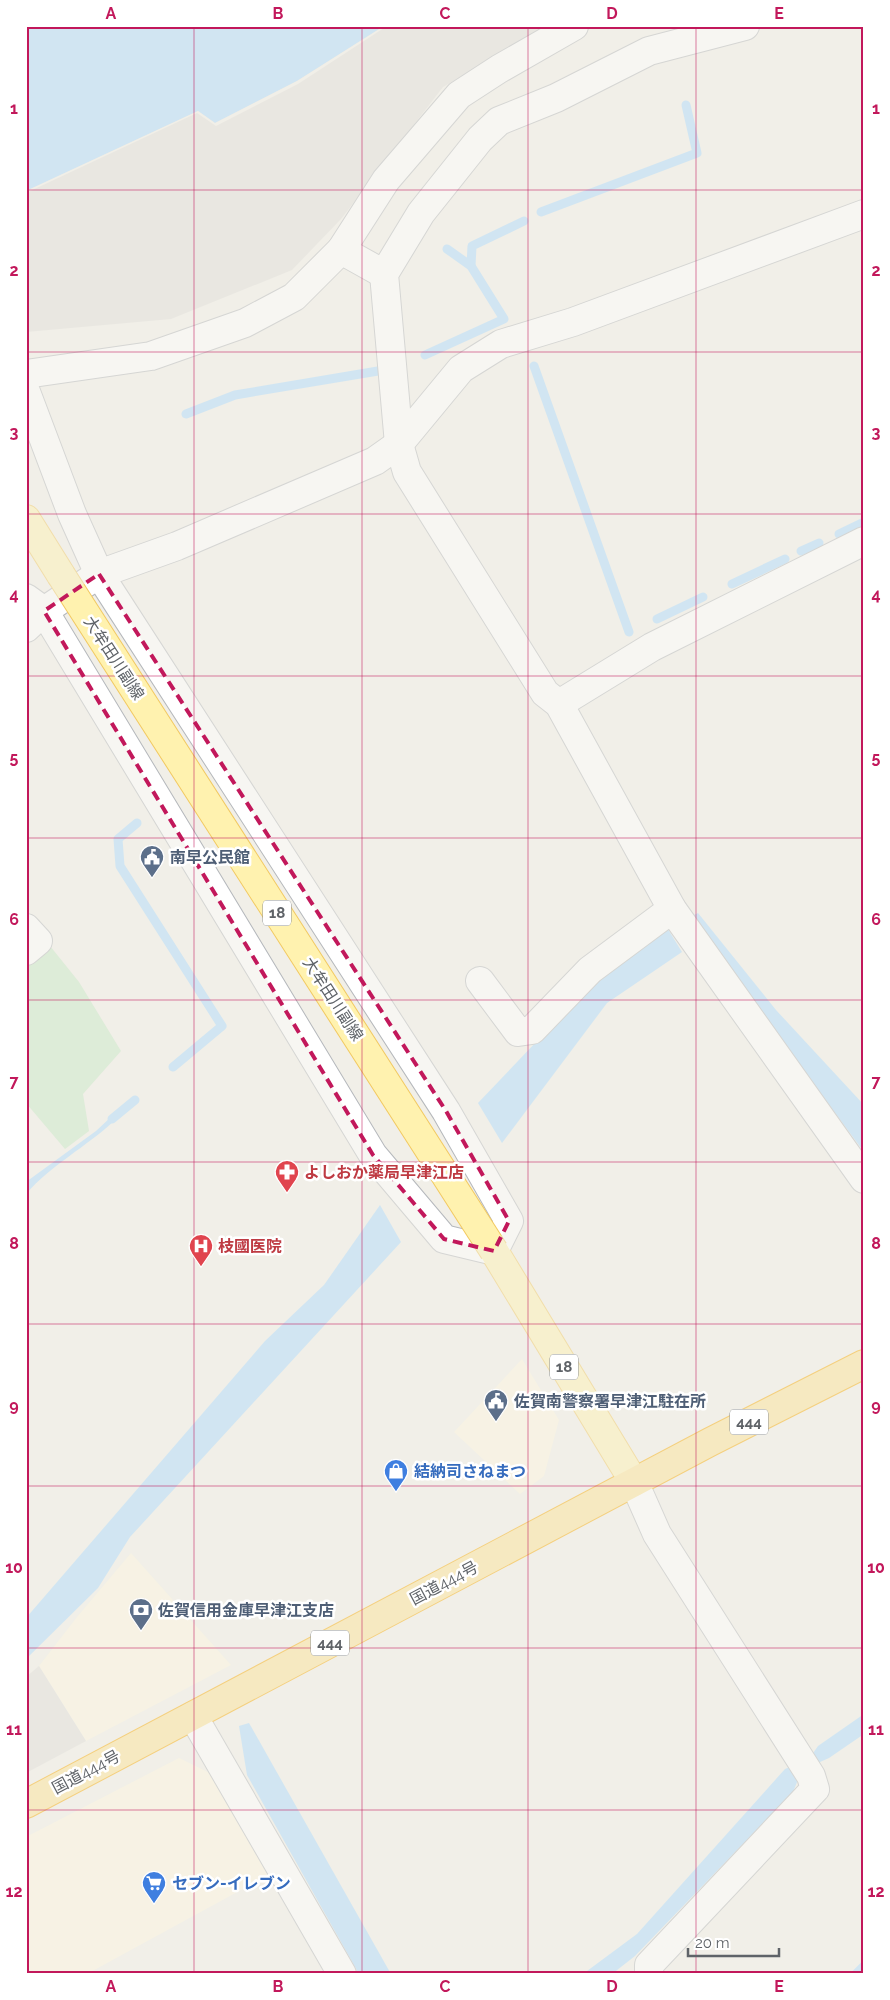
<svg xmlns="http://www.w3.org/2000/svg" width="890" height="2000" viewBox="0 0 890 2000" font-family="Raleway,'Noto Sans JP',sans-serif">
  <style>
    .commercial { fill: #fef7e0 }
    .industrial { fill: #e0deda }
    .green { fill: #c5e8c5 }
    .water { fill: #aadaff }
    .pier { fill: #f1efe8 }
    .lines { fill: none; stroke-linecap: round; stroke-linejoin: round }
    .stream { stroke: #aadaff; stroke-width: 9 }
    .minor-casing { stroke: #b5b8bc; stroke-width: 30 }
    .major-casing { stroke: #f2c960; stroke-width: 30 }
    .highway-casing { stroke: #f9ab00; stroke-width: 30 }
    .minor { stroke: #fff; stroke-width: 28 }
    .major { stroke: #fff2af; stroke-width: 28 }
    .highway { stroke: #fde293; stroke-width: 28 }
    .major-bridge-casing { stroke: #f2c960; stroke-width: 30; stroke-linecap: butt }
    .major-bridge { stroke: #fff2af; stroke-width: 28 }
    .marked { fill: none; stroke: #c2185b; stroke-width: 4; stroke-dasharray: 10 6; stroke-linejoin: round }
    .grid { fill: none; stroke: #c2185b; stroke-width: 1; stroke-opacity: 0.55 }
    .labels { text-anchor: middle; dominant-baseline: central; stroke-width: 5; stroke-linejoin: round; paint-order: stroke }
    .shield { fill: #fff; stroke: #8f9295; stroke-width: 1 }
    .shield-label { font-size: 15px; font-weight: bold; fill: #5f6368 }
    .street-label { font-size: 16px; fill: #5f6368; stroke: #fff }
    .service-label { font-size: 16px; font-weight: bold; fill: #4e5e75; stroke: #fff; text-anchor: start }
    .health-label { font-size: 16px; font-weight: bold; fill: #be3a42; stroke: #fff; text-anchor: start }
    .shop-label { font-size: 16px; font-weight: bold; fill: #366cbe; stroke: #fff; text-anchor: start }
    .neatline { fill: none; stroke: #c2185b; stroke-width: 2 }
    .grid-label { font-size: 16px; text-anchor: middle; font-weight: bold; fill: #c2185b }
  </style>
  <rect width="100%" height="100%" fill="#f1efe8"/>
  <!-- commercial -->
  <g class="commercial">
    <path d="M 522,1359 L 559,1420 L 544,1476 L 520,1494 L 454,1432 Z"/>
    <path d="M 131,1553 L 231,1665 L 86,1741 L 39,1666 L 77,1617 Z"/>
    <path d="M 179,1758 L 212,1774 L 270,1874 L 87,1974 L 26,1974 L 26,1837 Z"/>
  </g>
  <!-- industrial -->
  <g class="industrial">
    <path d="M 26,26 L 550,26 L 443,87 L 341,219 L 292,270 L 171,319 L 26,332 Z"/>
    <path d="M 39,1666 L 86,1741 L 26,1773 L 26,1677 Z"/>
  </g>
  <!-- green -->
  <path class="green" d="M 46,941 L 79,982 L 121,1051 L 83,1094 L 89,1131 L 65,1149 L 26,1103 L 26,959 Z"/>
  <!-- water -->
  <g class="water">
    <path d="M 26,26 L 384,26 L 297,81 L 215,123 L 198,111 L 26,191 Z"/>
    <path d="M 698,913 L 776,1010 L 864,1105 L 864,1152 L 690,917 Z"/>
    <path d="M 666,926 L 682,952 L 607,1003 L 502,1143 L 478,1103 L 577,999 Z"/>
    <path d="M 111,1117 L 114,1121 C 86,1147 51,1165 26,1194 L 26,1182 L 96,1131 Z"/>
    <path d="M 380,1205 L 401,1242 L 130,1537 L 98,1588 L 26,1659 L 26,1618 L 265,1341 L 324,1285 Z"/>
    <path d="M 864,1714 L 864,1734 L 829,1758 L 802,1770 L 793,1792 L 635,1956 L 612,1974 L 583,1974 L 637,1934 L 785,1769 L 809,1759 L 818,1746 Z"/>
    <path d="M 249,1723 L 391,1974 L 359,1974 L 247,1775 L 239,1726 Z"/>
  </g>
  <!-- pier -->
  <path class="pier" d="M 384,26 L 387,26 L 298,84 L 216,126 L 197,113 L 26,193 L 26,191 L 198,111 L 215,123 L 297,81 Z"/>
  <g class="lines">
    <!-- stream -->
    <g class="stream">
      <path d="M 541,212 L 697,153 L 686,105"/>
      <path d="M 471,266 L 472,246 L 524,221"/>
      <path d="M 425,355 L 504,319 L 471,266 L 447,249"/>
      <path d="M 534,366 L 629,632"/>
      <path d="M 186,414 L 235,395 L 378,371"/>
      <path d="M 839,534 L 864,522"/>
      <path d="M 801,551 L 819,543"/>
      <path d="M 732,584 L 785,559"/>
      <path d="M 657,619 L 703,597"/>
      <path d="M 137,823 L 118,839 L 120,866 L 222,1026 L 173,1067"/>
      <path d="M 112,1119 L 135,1100"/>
      <path d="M 856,1974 L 864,1966"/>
    </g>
    <!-- minor casing -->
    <g class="minor-casing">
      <g id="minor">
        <path d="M 745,26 L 649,51 L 556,98 L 499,121 L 480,139 L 421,213 L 384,274 L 399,444 L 407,472 L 545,693 L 559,704 L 672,909 L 864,1179"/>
        <path d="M 341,250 L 386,180 L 459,95 L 499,69 L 574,26"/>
        <path d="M 26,374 L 151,356 L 245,323 L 294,297 L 341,250 L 384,274"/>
        <path d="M 26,392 L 72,514 L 99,574 L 446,1111 L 509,1221 L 494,1251 L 444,1239 L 373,1155 L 44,611 L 26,598"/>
        <path d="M 26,628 L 44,611 L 99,574 L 177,546 L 375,461 L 399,444 L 461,369 L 501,344 L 573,322 L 864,214"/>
        <path d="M 559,704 L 652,647 L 864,541"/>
        <path d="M 26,928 L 38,941 L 26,951"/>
        <path d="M 480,981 L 518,1032 L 532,1030 L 590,970 L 672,909"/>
        <path d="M 634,1482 L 657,1534 L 811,1776 L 815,1789 L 649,1965 L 649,1974"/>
        <path d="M 193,1716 L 342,1974"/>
      </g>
    </g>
    <!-- major casing -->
    <g class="major-casing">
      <g id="major">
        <path d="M 26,519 L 61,575"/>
        <path d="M 494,1251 L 634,1482"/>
      </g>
    </g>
    <!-- highway casing -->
    <g class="highway-casing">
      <path id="highway" d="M 26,1804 L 710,1442 L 864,1364"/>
    </g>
    <!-- minor -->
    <use href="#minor" class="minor"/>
    <!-- major -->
    <use href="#major" class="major"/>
    <!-- highway -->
    <use href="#highway" class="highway"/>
    <!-- major-bridge casing -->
    <g class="major-bridge-casing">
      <path id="major-bridge" d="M 61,575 L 494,1251"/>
    </g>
    <!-- major-bridge -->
    <use href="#major-bridge" class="major-bridge"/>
  </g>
  <!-- marked area -->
  <path d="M0 0H890V2000H0ZM 99,574 L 446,1111 L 509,1221 L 494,1251 L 444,1239 L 373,1155 L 44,611 Z" fill="#f1efe8" fill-opacity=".55" fill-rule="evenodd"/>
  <path class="marked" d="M 99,574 L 446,1111 L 509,1221 L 494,1251 L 444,1239 L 373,1155 L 44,611 Z"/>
  <!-- grid -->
  <path class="grid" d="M 194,26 L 194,1974M 362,26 L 362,1974M 528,26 L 528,1974M 696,26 L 696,1974M 26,190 L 864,190M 26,352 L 864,352M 26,514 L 864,514M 26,676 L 864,676M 26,838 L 864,838M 26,1000 L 864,1000M 26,1162 L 864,1162M 26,1324 L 864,1324M 26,1486 L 864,1486M 26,1648 L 864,1648M 26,1810 L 864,1810"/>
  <!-- icons -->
  <defs>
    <g id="civic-pin" transform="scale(1.25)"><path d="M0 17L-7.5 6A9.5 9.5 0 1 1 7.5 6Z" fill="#5c6f8a" stroke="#fff"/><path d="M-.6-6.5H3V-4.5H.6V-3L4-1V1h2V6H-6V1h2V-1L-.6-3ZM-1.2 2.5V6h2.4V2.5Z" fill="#fff"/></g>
    <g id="pharmacy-pin" transform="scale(1.25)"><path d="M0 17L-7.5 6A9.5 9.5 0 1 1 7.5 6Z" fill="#e0444e" stroke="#fff"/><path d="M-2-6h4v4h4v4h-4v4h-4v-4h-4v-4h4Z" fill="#fff"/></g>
    <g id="hospital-pin" transform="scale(1.25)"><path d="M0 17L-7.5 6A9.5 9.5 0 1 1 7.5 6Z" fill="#e0444e" stroke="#fff"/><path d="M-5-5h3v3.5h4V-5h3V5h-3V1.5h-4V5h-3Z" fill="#fff"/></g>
    <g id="shop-pin" transform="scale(1.25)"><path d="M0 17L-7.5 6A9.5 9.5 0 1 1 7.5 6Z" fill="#3f7fe0" stroke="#fff"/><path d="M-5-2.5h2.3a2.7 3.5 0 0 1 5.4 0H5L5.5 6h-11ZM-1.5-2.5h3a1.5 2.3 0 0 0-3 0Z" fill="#fff"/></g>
    <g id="bank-pin" transform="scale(1.25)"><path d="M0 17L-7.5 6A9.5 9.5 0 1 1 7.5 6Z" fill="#5c6f8a" stroke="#fff"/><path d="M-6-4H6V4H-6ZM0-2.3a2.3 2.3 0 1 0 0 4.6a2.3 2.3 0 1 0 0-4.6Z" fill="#fff"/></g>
    <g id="supermarket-pin" transform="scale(1.25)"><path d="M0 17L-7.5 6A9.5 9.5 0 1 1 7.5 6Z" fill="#3f7fe0" stroke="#fff"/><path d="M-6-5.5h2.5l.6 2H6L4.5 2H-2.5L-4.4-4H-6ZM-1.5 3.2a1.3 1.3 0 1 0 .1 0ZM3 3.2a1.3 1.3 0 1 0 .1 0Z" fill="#fff"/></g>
  </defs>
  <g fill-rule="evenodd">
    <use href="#civic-pin" x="152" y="857"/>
    <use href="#pharmacy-pin" x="287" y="1172"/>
    <use href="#hospital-pin" x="201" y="1246"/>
    <use href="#civic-pin" x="496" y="1401"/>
    <use href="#shop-pin" x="396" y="1471"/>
    <use href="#bank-pin" x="141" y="1610"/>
    <use href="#supermarket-pin" x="154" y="1883"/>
  </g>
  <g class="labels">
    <!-- shield labels -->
    <g class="shield">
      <rect x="263" y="900.5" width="28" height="25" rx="4"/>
      <rect x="550" y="1354.5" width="28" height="25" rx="4"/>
      <rect x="730" y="1409.5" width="38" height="25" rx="4"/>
      <rect x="311" y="1630.5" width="38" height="25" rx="4"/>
    </g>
    <g class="shield-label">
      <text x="277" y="913">18</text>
      <text x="564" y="1367">18</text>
      <text x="749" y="1422">444</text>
      <text x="330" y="1643">444</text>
    </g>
    <!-- street labels -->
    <g class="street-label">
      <text transform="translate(114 658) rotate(57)">大牟田川副線</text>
      <text transform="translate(333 999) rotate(57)">大牟田川副線</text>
      <text transform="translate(444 1583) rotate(-28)">国道444号</text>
      <text transform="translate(86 1772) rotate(-28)">国道444号</text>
    </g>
    <!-- service labels -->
    <g class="service-label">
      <text x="170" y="857">南早公民館</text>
      <text x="514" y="1401">佐賀南警察署早津江駐在所</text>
      <text x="158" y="1610">佐賀信用金庫早津江支店</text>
    </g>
    <!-- health labels -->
    <g class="health-label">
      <text x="304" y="1172">よしおか薬局早津江店</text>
      <text x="218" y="1246">枝國医院</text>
    </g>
    <!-- shop labels -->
    <g class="shop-label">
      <text x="414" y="1471">結納司さねまつ</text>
      <text x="172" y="1883">セブン-イレブン</text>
    </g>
  </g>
  <!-- border -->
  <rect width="890" height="2000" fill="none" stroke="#ffffff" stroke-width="55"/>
  <!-- scale -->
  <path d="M688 1948v8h91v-8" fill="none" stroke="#5f6368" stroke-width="2.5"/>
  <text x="695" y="1948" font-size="15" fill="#5f6368" stroke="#ffffff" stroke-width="4" paint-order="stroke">20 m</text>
  <rect x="28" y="28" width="834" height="1944" class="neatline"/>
  <g class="grid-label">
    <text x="111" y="19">A</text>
    <text x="278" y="19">B</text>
    <text x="445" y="19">C</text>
    <text x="612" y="19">D</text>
    <text x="779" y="19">E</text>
    <text x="14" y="114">1</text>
    <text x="876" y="114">1</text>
    <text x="14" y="276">2</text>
    <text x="876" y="276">2</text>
    <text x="14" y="438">3</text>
    <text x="876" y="438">3</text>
    <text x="14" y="600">4</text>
    <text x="876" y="600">4</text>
    <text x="14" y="763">5</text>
    <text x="876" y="763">5</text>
    <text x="14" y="925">6</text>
    <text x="876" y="925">6</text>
    <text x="14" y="1087">7</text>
    <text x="876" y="1087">7</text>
    <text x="14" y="1249">8</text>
    <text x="876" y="1249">8</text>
    <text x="14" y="1411">9</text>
    <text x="876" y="1411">9</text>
    <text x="14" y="1573">10</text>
    <text x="876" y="1573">10</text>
    <text x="14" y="1735">11</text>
    <text x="876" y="1735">11</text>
    <text x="14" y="1897">12</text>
    <text x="876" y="1897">12</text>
    <text x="111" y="1992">A</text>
    <text x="278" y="1992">B</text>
    <text x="445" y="1992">C</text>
    <text x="612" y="1992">D</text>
    <text x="779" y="1992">E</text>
  </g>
</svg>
